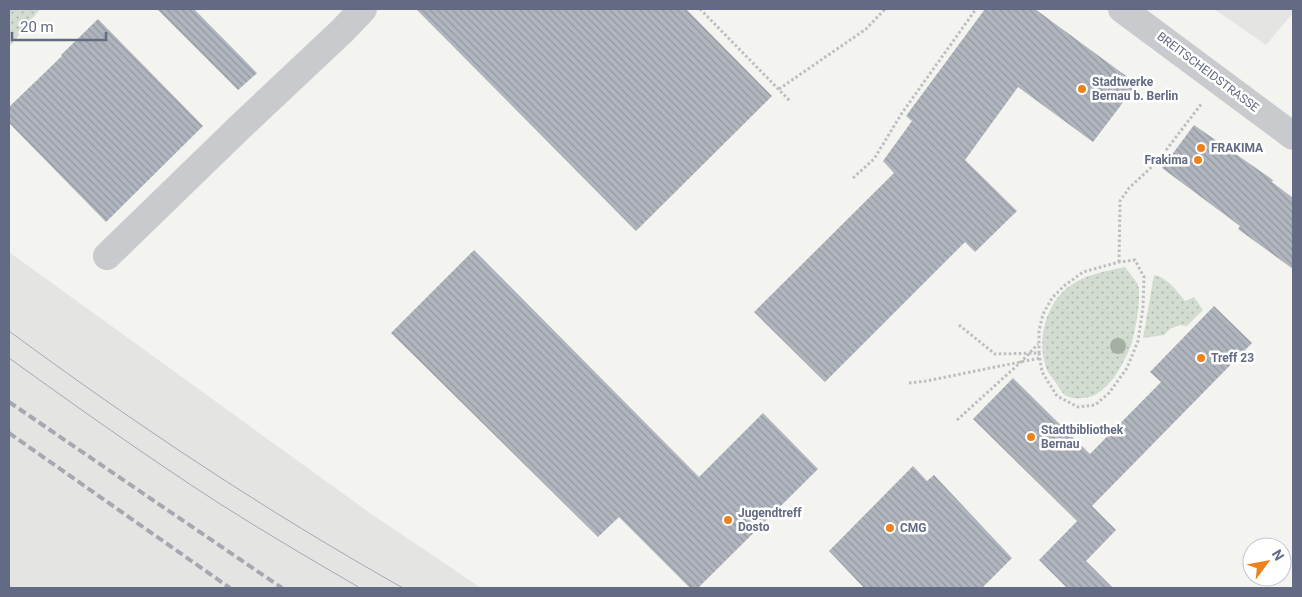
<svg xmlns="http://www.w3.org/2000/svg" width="1302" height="597" viewBox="0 0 1302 597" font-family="Roboto,sans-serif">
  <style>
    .built { fill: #e4e5e3 }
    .grass { fill: url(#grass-dots) }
    .building { fill: url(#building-back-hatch) }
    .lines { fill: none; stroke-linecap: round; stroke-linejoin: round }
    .path { stroke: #bdbec1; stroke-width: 3; stroke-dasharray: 2.5 2.5; stroke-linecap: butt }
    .minor { stroke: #c8cace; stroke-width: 28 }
    .tram { stroke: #a5a8b0; stroke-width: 1 }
    .rail { stroke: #a5a8b0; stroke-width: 4; stroke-dasharray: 8 4; stroke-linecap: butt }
    .tree { fill: #a3b0a2 }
    .poi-dot { fill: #ec8219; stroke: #fff; stroke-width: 2 }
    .labels { text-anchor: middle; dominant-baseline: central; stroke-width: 5; stroke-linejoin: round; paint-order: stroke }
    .street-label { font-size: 12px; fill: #626b83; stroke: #fff }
    .poi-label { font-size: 12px; font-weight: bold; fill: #626b83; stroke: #fff; text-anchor: start }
  </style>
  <defs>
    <pattern id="grass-dots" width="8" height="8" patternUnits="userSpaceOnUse" patternTransform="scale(1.25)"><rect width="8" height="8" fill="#d2dcd1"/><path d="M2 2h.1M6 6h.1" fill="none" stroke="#aeb6af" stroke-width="1.8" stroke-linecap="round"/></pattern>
    <pattern id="building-back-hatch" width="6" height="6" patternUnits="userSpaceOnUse" patternTransform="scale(1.25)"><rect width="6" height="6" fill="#b1b5bd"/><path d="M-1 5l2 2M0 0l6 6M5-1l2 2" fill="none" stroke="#93979f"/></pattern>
  </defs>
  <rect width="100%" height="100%" fill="#f3f4f0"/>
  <!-- built -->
  <g class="built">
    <path d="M 1214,9 L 1293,9 L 1293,13 L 1266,45 Z"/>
    <path d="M 9,252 L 370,513 L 481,588 L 9,588 Z"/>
  </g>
  <!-- grass -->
  <g class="grass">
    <path d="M 9,9 L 40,9 L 9,47 Z"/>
    <path d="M 1125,267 C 1129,273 1135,279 1138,285 C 1142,296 1135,334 1131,345 C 1123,365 1107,397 1083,398 C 1077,399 1070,398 1065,395 C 1061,392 1058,386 1056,383 C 1053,379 1049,374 1047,370 C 1036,341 1045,303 1071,285 C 1087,274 1107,271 1125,267 Z"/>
    <path d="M 1154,275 C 1168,278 1176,290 1185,301 L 1194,297 L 1203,310 L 1187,326 L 1180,325 L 1170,329 L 1164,335 L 1143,338 Z"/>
  </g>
  <!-- building -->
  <g class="building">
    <path d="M 157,9 L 194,9 L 257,73 L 238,90 Z"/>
    <path d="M 416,9 L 686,9 L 772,96 L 636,231 Z"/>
    <path d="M 985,9 L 1035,9 L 1137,84 L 1093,142 L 1018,87 L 965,160 L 1017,211 L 975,252 L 965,242 L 825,382 L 754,312 L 894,173 L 883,161 L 912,121 L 906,116 Z"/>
    <path d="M 98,19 L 203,126 L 106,222 L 9,123 L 9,107 L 62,56 L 61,55 Z"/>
    <path d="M 1194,125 L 1273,180 L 1272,182 L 1293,198 L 1293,269 L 1238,229 L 1240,226 L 1162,168 Z"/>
    <path d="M 474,250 L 699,477 L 763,413 L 818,469 L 698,588 L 690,588 L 619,517 L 598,537 L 391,333 Z"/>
    <path d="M 1214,306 L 1252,343 L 1092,506 L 1116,530 L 1086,561 L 1113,588 L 1067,588 L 1039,560 L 1084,514 L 1077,521 L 973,419 L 1013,378 L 1090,454 L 1161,382 L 1150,372 Z"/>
    <path d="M 913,466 L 927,481 L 934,475 L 1012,558 L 982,588 L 864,588 L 829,551 Z"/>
  </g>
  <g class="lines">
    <!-- path -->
    <g class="path">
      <path d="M 700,9 L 791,102"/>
      <path d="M 779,89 L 866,29 L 885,9"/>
      <path d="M 853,178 L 874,159 L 902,113 L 976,9"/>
      <path d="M 1119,262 L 1120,201 L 1129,188 L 1157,162 L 1202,103"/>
      <path d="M 959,325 L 995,354 L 1039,353 L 1039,331 L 1043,314 L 1052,298 L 1064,286 L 1083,272 L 1119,262 L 1135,260 L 1144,277 L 1143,308 L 1138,341 L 1127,368 L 1109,393 L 1095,405 L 1078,407 L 1057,396 L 1042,372 L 1039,353"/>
      <path d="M 909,383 L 926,381 L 1040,358"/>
      <path d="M 957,420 L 1022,361 L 1038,344"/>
    </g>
    <!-- minor -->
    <g class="minor">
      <path d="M 1122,9 L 1293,136"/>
      <path d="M 107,256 L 240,127 L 342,31 L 363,9"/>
    </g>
    <!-- tram -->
    <g class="tram">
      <path d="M 9,331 C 135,424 266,511 403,588"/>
      <path d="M 9,358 C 77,407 146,456 217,502 C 264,532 312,560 360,588"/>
    </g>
    <!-- rail -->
    <g class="rail">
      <path d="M 9,402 L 282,588"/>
      <path d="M 9,433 L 230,588"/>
    </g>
  </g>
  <!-- trees -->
  <circle class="tree" cx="1118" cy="346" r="8"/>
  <!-- markers -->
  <g class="poi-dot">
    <circle cx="1082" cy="89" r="5"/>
    <circle cx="1201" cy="148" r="5"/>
    <circle cx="1198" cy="160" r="5"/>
    <circle cx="1201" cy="358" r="5"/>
    <circle cx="1031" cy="437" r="5"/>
    <circle cx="728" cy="520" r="5"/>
    <circle cx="890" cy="528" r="5"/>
  </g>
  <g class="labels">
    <!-- street labels -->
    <g class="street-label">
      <text transform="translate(1208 72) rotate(37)">BREITSCHEIDSTRASSE</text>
    </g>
    <!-- poi labels -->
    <g class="poi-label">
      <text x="1092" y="82">Stadtwerke<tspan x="1092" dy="14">Bernau b. Berlin</tspan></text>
      <text x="1211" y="148">FRAKIMA</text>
      <text x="1188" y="160" text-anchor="end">Frakima</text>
      <text x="1211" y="358">Treff 23</text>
      <text x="1041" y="430">Stadtbibliothek<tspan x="1041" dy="14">Bernau</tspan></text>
      <text x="738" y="513">Jugendtreff<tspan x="738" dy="14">Dosto</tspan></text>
      <text x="900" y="528">CMG</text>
    </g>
  </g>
  <!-- border -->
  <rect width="1302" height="597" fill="none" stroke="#626b83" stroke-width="20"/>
  <!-- north arrow -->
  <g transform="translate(1267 562) rotate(58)"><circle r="24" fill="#ffffff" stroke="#c0c4cd"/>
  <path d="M0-4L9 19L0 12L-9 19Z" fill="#ec8219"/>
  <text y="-8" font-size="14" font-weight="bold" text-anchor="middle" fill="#626b83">N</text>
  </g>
  <!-- scale -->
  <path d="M12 32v8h94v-8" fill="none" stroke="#626b83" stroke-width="2.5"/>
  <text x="20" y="32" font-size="15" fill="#626b83" stroke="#ffffff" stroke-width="4" paint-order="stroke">20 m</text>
</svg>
